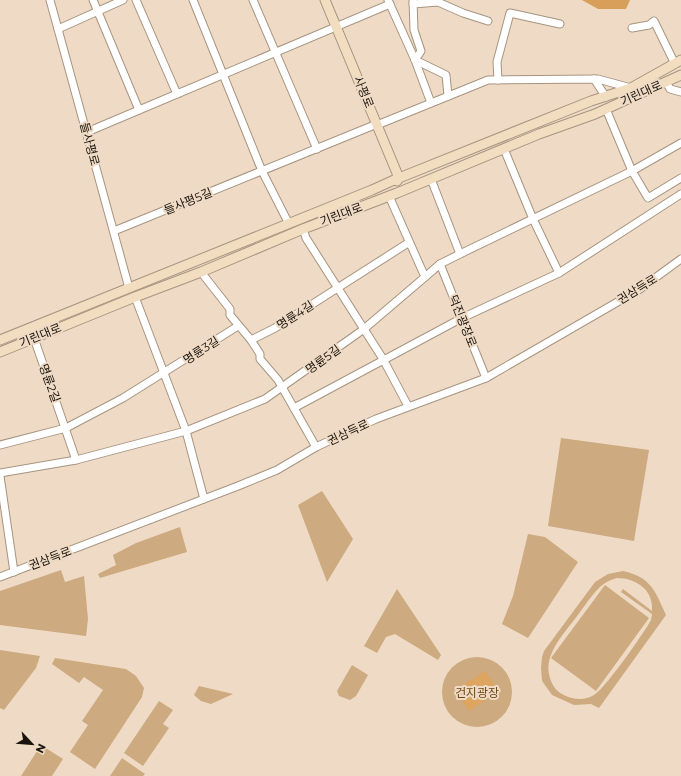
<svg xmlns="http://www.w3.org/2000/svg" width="681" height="776" viewBox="0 0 681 776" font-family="Montserrat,'Noto Sans KR',sans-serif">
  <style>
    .green { fill: #cdaa80; fill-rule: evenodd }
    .forest { fill: #d79f5a }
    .water { fill: #dda55f }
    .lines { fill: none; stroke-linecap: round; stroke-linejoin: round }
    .street-casing { stroke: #a69480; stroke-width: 9 }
    .secondary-casing { stroke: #a69480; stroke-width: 11 }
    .street { stroke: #fff; stroke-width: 7 }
    .secondary { stroke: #f2ddc0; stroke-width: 9 }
    .labels { text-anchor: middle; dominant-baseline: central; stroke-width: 4; stroke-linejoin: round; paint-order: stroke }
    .street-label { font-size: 12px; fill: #19130b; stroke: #efdbc5 }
    .park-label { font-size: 12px; fill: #6f4a15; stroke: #efdbc5 }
  </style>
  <rect width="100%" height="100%" fill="#efdbc5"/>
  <!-- green -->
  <g class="green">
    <path d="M 561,438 L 649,450 L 634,541 L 548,526 Z"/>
    <path d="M 322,491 L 353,539 L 327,582 L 298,505 Z"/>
    <path d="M 180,527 L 187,552 L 100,578 L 98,574 L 116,565 L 113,555 L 136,543 Z"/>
    <path d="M 528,534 L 545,537 L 578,562 L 528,638 L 502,624 L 513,596 Z"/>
    <path d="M 61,570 L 65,582 L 84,576 L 88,619 L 86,636 L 0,625 L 0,591 Z"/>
    <path d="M 623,571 C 651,577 655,591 666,615 L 599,708 L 591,704 L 574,705 L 552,695 L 542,681 L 541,667 L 542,657 L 544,651 L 595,582 L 608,574 ZM 617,578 C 636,578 654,590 652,611 L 623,589 L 621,592 L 652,614 L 651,620 C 644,633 605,689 594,695 C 584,701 573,700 562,694 C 556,691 552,685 550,678 C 542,653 567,631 580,612 C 591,598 599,582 617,578 Z"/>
    <path d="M 605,585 L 649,618 L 596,691 L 551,658 Z"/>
    <path d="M 397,589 L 441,655 L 438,660 L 395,634 L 386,637 L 377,653 L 364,646 Z"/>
    <path d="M 0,650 L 40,656 L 36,668 L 4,710 L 0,708 Z"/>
    <circle cx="477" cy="692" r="35"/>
    <path d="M 55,658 L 126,669 L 136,676 L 144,688 L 142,697 L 95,769 L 70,752 L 88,725 L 82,721 L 103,690 L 84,677 L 79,683 L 52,664 Z"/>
    <path d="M 352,665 L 368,675 L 356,696 L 350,700 L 339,696 L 337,691 Z"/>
    <path d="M 199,686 L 233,694 L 211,704 L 201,701 L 194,695 Z"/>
    <path d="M 159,701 L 173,710 L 163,724 L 169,728 L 143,766 L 124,753 Z"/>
    <path d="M 41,745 L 63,759 L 52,776 L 21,776 Z"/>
    <path d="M 122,758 L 145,774 L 143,776 L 110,776 Z"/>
  </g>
  <!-- forest -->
  <path class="forest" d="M 582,0 L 630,0 L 626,9 L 598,9 Z"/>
  <!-- water -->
  <path class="water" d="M 485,671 L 499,691 L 469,711 L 455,690 Z"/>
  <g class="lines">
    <!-- street casing -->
    <g class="street-casing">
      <g id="street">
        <path d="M 50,0 L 129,288"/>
        <path d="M 93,0 L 139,110"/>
        <path d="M 136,0 L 177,94"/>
        <path d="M 193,0 L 262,171 L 289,224"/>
        <path d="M 253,0 L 317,149"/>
        <path d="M 388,0 L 415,60 L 431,103"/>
        <path d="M 413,0 L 414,30 L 421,51 L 415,60 L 446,75 L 448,96"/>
        <path d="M 413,4 L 438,2 L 463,13 L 488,21"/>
        <path d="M 632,28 L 649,25 L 654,21 L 675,64"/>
        <path d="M 58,29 L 123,0"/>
        <path d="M 594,79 L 606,97"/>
        <path d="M 498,80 L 497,62 L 510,13 L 560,24"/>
        <path d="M 666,82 L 670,89 L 681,92"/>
        <path d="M 606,109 L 632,171 L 648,198 L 681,178"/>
        <path d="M 377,125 L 488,80 L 598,79 L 631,88"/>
        <path d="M 87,132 L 390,4"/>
        <path d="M 504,149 L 533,219 L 559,273"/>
        <path d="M 431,179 L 460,254 L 440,264"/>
        <path d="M 389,196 L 425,277 L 440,264 L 486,378"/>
        <path d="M 303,229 L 306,238 L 383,359 L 408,406"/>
        <path d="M 114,231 L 372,126"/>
        <path d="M 460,254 L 632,171 L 681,143"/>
        <path d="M 201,272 L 230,309 L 230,315 L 251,340 L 260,354 L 260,359 L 278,380 L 316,447"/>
        <path d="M 135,297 L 186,431 L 204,499"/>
        <path d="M 34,338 L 76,460"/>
        <path d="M 251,340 L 275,328 L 408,243"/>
        <path d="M 294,408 L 462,318 L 559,273 L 681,194"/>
        <path d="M 0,445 L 66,428 L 123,398 L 238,326"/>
        <path d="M 0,473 L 76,460 L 186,431 L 265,399 L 364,329 L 425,277"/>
        <path d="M 0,476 L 14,572"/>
        <path d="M 0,577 L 238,486 L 277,470 L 316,447 L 376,419 L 486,378 L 640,289 L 681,259"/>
      </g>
    </g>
    <!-- secondary casing -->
    <g class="secondary-casing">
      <g id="secondary">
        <path d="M 325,0 L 399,178 L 397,181"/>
        <path d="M 0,340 L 372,190 L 394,180 L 591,101 L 631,88 L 681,60"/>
        <path d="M 0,352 L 135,297 L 201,272 L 303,229 L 397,193 L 539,134 L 595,114 L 681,75"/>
      </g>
    </g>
    <!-- street -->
    <use href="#street" class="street"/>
    <!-- secondary -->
    <use href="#secondary" class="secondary"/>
  </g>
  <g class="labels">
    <!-- street labels -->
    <g class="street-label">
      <text transform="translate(364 92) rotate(68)">사평로</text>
      <text transform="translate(641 93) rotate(-24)">기린대로</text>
      <text transform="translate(90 144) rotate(75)">들사평로</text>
      <text transform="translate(188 201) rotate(-22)">들사평5길</text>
      <text transform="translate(341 214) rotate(-21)">기린대로</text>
      <text transform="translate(637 289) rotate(-32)">권삼득로</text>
      <text transform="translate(295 315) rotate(-33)">명륜4길</text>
      <text transform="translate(463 321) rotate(68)">덕진광장로</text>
      <text transform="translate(40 335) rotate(-22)">기린대로</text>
      <text transform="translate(201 350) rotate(-33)">명륜3길</text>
      <text transform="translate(323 359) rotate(-36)">명륜5길</text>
      <text transform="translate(50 383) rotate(70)">명륜2길</text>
      <text transform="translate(348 432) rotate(-25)">권삼득로</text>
      <text transform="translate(50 558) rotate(-21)">권삼득로</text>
    </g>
    <!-- park labels -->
    <g class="park-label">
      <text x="477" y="692">건지광장</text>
    </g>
  </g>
  <!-- north arrow -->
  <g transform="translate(32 744) rotate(116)" stroke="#efdbc5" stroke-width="3" paint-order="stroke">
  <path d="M0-3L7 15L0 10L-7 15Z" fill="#19130b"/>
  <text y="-6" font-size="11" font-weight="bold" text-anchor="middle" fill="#19130b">N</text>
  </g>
</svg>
